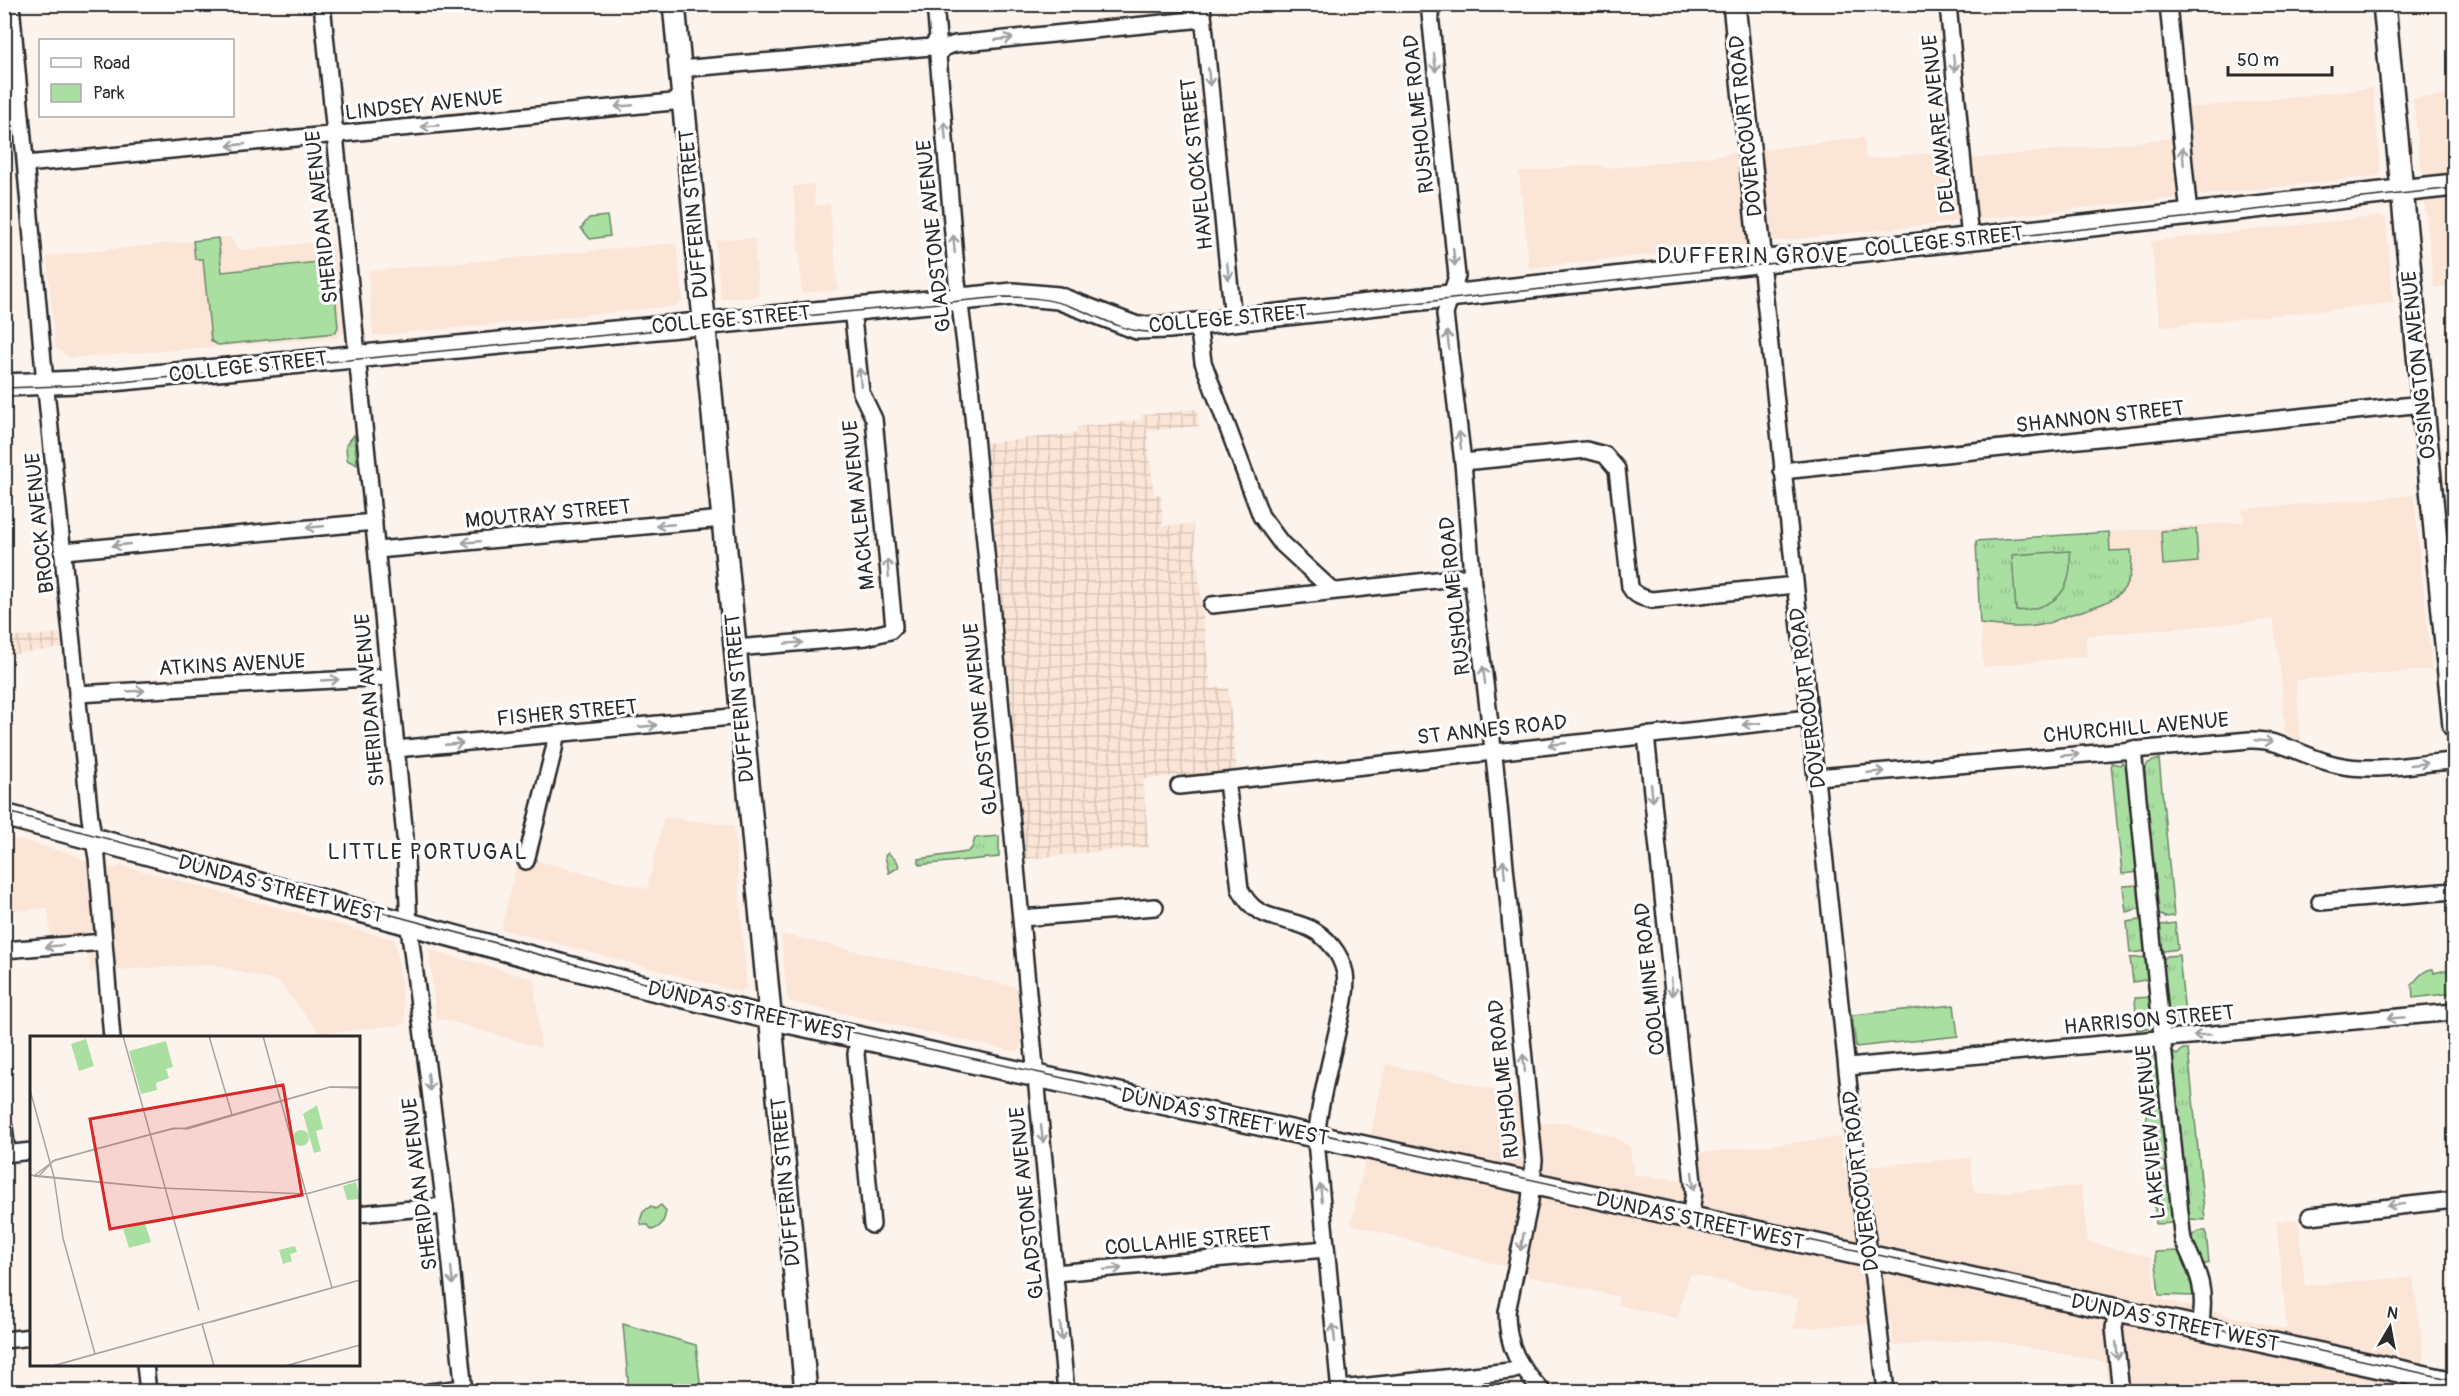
<svg xmlns="http://www.w3.org/2000/svg" width="2459" height="1396" viewBox="0 0 2459 1396" font-family="Pangolin,sans-serif">
  <style>
    .built { fill: #fbe5d7 }
    .industrial { fill: url(#industrial-grid) }
    .grass { fill: url(#grass-tufts); stroke: #6a8566; stroke-width: 1.5 }
    .green { fill: #aadfa2; stroke: #6a8566; stroke-width: 1.5 }
    .lines { fill: none; stroke-linecap: round; stroke-linejoin: round }
    .street-casing { stroke: #2b2b2b; stroke-width: 20 }
    .secondary-casing { stroke: #2b2b2b; stroke-width: 26 }
    .street { stroke: #fff; stroke-width: 15 }
    .secondary { stroke: #fff; stroke-width: 21 }
    .tram { stroke: #2b2b2b; stroke-width: 1.5 }
    .oneway { stroke: #a0a0a0 }
    .labels { text-anchor: middle; dominant-baseline: central; stroke-width: 6; stroke-linejoin: round; paint-order: stroke }
    .street-label { font-size: 21px; fill: #2b2b2b; stroke: #fff }
    .neighbourhood-label { font-size: 22px; letter-spacing: 1.5px; fill: #2b2b2b; stroke: #fff }
    .inset-road { fill: none; stroke: #a9a39f; stroke-width: 1.5 }
    .view { fill: #d62828; fill-opacity: 0.15; stroke: #d62828; stroke-width: 3 }
    .inset-edge { fill: none; stroke: #2b2b2b; stroke-width: 3 }
  </style>
  <defs>
    <pattern id="industrial-grid" width="8" height="8" patternUnits="userSpaceOnUse" patternTransform="scale(1.5)"><rect width="8" height="8" fill="#fbe5d7"/><path d="M0 4h8M4 0v8" fill="none" stroke="#d7c5b9"/></pattern>
    <pattern id="grass-tufts" width="24" height="20" patternUnits="userSpaceOnUse" patternTransform="scale(1.5)"><rect width="24" height="20" fill="#aadfa2"/><path d="M3 7l-1-3M5 7V3M7 7l1-3M15 17l-1-3M17 17v-4M19 17l1-3" fill="none" stroke="#92c08c"/></pattern>
  </defs>
  <rect width="100%" height="100%" fill="#fdf3ed"/>
  <filter id="ink" filterUnits="userSpaceOnUse"><feTurbulence type="fractalNoise" baseFrequency=".0167" numOctaves="2"/><feDisplacementMap in="SourceGraphic" scale="12" xChannelSelector="R" yChannelSelector="G"/><feConvolveMatrix kernelMatrix="1 2 1 2 8 2 1 2 1" color-interpolation-filters="sRGB"/></filter>
  <g filter="url(#ink)">
    <!-- built -->
    <g class="built">
      <path d="M 2373,88 L 2381,174 L 2379,176 L 1529,268 L 1519,172 L 1596,164 L 1607,168 L 1638,165 L 1864,137 L 1866,159 L 1950,151 L 1952,161 L 2191,136 L 2189,108 Z"/>
      <path d="M 2454,95 L 2454,285 L 2434,288 L 2413,98 Z"/>
      <path d="M 814,184 L 815,206 L 830,204 L 838,290 L 802,293 L 793,186 Z"/>
      <path d="M 2381,216 L 2386,219 L 2393,303 L 2160,327 L 2151,241 Z"/>
      <path d="M 230,237 L 240,250 L 327,241 L 334,246 L 344,331 L 337,338 L 70,358 L 55,347 L 47,256 Z"/>
      <path d="M 754,238 L 759,297 L 721,299 L 715,240 Z"/>
      <path d="M 676,243 L 683,300 L 675,306 L 373,336 L 368,271 Z"/>
      <path d="M 2414,495 L 2432,670 L 2296,680 L 2301,742 L 2285,732 L 2281,676 L 2273,620 L 2086,636 L 2087,656 L 1983,667 L 1976,541 L 2244,522 L 2242,509 Z"/>
      <path d="M 664,817 L 734,826 L 747,988 L 741,992 L 501,929 L 519,856 L 647,889 Z"/>
      <path d="M 4,836 L 73,854 L 80,859 L 114,869 L 121,865 L 395,940 L 406,1024 L 321,1034 L 279,983 L 213,964 L 90,972 L 88,952 L 52,956 L 48,908 L 5,912 Z"/>
      <path d="M 781,934 L 1016,987 L 1022,1045 L 1018,1052 L 791,1002 L 787,998 Z"/>
      <path d="M 429,950 L 534,979 L 541,1048 L 442,1019 L 436,1020 Z"/>
      <path d="M 1386,1064 L 1521,1096 L 1524,1125 L 1567,1122 L 1616,1138 L 1630,1147 L 1633,1175 L 1703,1182 L 1700,1153 L 1840,1137 L 1843,1168 L 1970,1158 L 1975,1194 L 2082,1186 L 2088,1242 L 2151,1257 L 2156,1298 L 2287,1329 L 2276,1221 L 2298,1219 L 2305,1285 L 2413,1277 L 2424,1358 L 2418,1391 L 2109,1391 L 2105,1362 L 1985,1339 L 1893,1346 L 1891,1322 L 1793,1329 L 1798,1299 L 1690,1274 L 1677,1318 L 1617,1305 L 1619,1297 L 1528,1276 L 1528,1273 L 1351,1224 Z"/>
    </g>
    <!-- industrial -->
    <g class="industrial">
      <path d="M 1197,409 L 1199,426 L 1147,431 L 1154,495 L 1161,494 L 1163,526 L 1193,524 L 1211,688 L 1228,687 L 1237,771 L 1143,779 L 1149,847 L 1025,859 L 986,443 L 1077,433 L 1076,427 L 1141,420 L 1141,415 Z"/>
      <path d="M 59,633 L 61,648 L 5,655 L 5,638 Z"/>
    </g>
    <!-- grass -->
    <g class="grass">
      <path d="M 354,435 L 357,465 L 347,460 L 346,445 Z"/>
      <path d="M 2109,532 L 2110,551 L 2131,550 C 2136,598 2109,602 2072,614 C 2062,617 2052,623 2041,625 C 2022,629 2000,626 1980,624 L 1976,541 Z"/>
      <path d="M 2159,759 L 2174,916 L 2165,917 L 2156,913 L 2143,772 L 2148,763 Z"/>
      <path d="M 2122,762 L 2128,770 L 2139,872 L 2122,874 L 2111,763 L 2120,765 Z"/>
      <path d="M 999,836 L 999,857 L 919,865 L 919,859 L 967,852 L 972,848 L 975,838 Z"/>
      <path d="M 888,853 L 897,861 L 899,867 L 889,873 L 885,856 Z"/>
      <path d="M 2140,885 L 2143,908 L 2126,912 L 2123,886 Z"/>
      <path d="M 2140,920 L 2144,922 L 2147,951 L 2130,953 L 2127,922 Z"/>
      <path d="M 2175,923 L 2178,949 L 2164,951 L 2159,948 L 2158,928 L 2161,925 Z"/>
      <path d="M 2179,955 L 2186,1025 L 2173,1022 L 2171,1024 L 2168,1019 L 2161,962 L 2167,956 Z"/>
      <path d="M 2148,957 L 2150,979 L 2133,982 L 2130,958 Z"/>
      <path d="M 2152,997 L 2154,1027 L 2137,1030 L 2135,998 Z"/>
      <path d="M 2183,1049 L 2188,1049 L 2205,1220 L 2188,1219 L 2172,1060 L 2174,1053 L 2177,1055 Z"/>
      <path d="M 2142,1052 L 2157,1056 L 2169,1171 L 2152,1174 L 2140,1056 Z"/>
      <path d="M 2170,1182 L 2174,1223 L 2156,1224 L 2153,1183 Z"/>
      <path d="M 2199,1231 L 2206,1231 L 2209,1263 L 2203,1265 L 2190,1237 Z"/>
    </g>
    <!-- green -->
    <g class="green">
      <path d="M 607,216 L 610,236 L 590,239 L 581,228 L 589,218 Z"/>
      <path d="M 218,238 L 222,272 L 328,261 L 333,270 L 338,327 L 335,333 L 218,345 L 211,341 L 203,259 L 195,259 L 193,241 Z"/>
      <path d="M 2196,529 L 2198,562 L 2163,565 L 2161,531 Z"/>
      <path d="M 2070,551 C 2073,592 2056,608 2016,611 L 2012,555 Z"/>
      <path d="M 2454,968 L 2454,993 L 2413,998 L 2412,985 C 2417,978 2424,969 2433,969 L 2434,973 Z"/>
      <path d="M 1954,1005 L 1958,1036 L 1856,1047 L 1852,1015 Z"/>
      <path d="M 661,1205 L 666,1211 C 664,1221 662,1227 652,1230 L 648,1225 L 642,1225 L 640,1221 L 643,1212 L 651,1206 L 655,1209 Z"/>
      <path d="M 2179,1251 L 2193,1278 L 2195,1296 L 2159,1295 L 2155,1252 Z"/>
      <path d="M 623,1324 L 696,1345 L 701,1391 L 629,1391 Z"/>
    </g>
    <g class="lines">
      <!-- street casing -->
      <g class="street-casing">
        <g id="street">
          <path d="M 11,4 L 43,361 L 90,818 L 97,858 L 112,1038"/>
          <path d="M 322,4 L 405,837 L 409,927 L 445,1206 L 464,1392"/>
          <path d="M 1202,4 L 1233,320"/>
          <path d="M 1429,4 L 1457,276 L 1445,314 L 1463,462 L 1472,576 L 1495,765 L 1534,1160 L 1530,1201 L 1507,1312 C 1507,1348 1519,1367 1543,1392"/>
          <path d="M 1948,4 L 1970,240"/>
          <path d="M 2168,4 L 2189,215"/>
          <path d="M 680,69 L 931,47 L 938,38 L 935,4"/>
          <path d="M 26,164 L 683,101"/>
          <path d="M 1761,262 L 1861,1201 L 1873,1277 L 1886,1392"/>
          <path d="M 1198,324 L 1203,362 L 1261,516 L 1281,543 L 1333,591"/>
          <path d="M 1463,462 L 1586,450 L 1605,455 L 1617,469 L 1630,587 C 1635,596 1643,598 1652,600 L 1795,585"/>
          <path d="M 1782,471 L 2423,404"/>
          <path d="M 377,550 L 723,519"/>
          <path d="M 64,551 L 374,522"/>
          <path d="M 1212,605 L 1472,576"/>
          <path d="M 736,648 L 866,637 L 890,631 L 894,627 L 874,419 L 861,392 L 852,309"/>
          <path d="M 77,694 L 388,677"/>
          <path d="M 1646,735 L 1694,1192 L 1690,1219"/>
          <path d="M 396,749 L 742,716"/>
          <path d="M 2133,749 L 2182,1233 L 2183,1240 C 2199,1274 2207,1289 2200,1328"/>
          <path d="M 1817,777 L 2250,740 C 2283,739 2307,759 2338,765 C 2376,773 2416,763 2454,761"/>
          <path d="M 1227,782 L 1240,889 C 1256,922 1280,915 1309,928 C 1327,936 1341,954 1345,973 C 1348,992 1341,1014 1337,1032 C 1329,1068 1319,1104 1316,1141 L 1340,1392"/>
          <path d="M 1179,786 L 1809,718"/>
          <path d="M 526,861 L 554,749 L 556,735"/>
          <path d="M 2320,902 L 2454,891"/>
          <path d="M 1022,918 L 1155,907"/>
          <path d="M 4,950 L 104,942"/>
          <path d="M 859,1037 L 856,1054 L 872,1225"/>
          <path d="M 1848,1067 L 2454,1012"/>
          <path d="M 4,1127 L 7,1153"/>
          <path d="M 4,1154 L 32,1151"/>
          <path d="M 358,1214 L 445,1206"/>
          <path d="M 2310,1216 L 2454,1200"/>
          <path d="M 1055,1273 L 1326,1249"/>
          <path d="M 2117,1311 L 2114,1328 L 2121,1392"/>
          <path d="M 4,1340 L 32,1337"/>
          <path d="M 145,1364 L 148,1392"/>
          <path d="M 1340,1389 L 1511,1371 L 1521,1368"/>
          <path d="M 429,1392 L 464,1388"/>
          <path d="M 1066,1392 L 970,384 L 957,281 L 938,56 L 943,48 L 955,44 L 1203,19"/>
        </g>
      </g>
      <!-- secondary casing -->
      <g class="secondary-casing">
        <g id="secondary">
          <path d="M 674,4 L 806,1392"/>
          <path d="M 1734,4 L 1761,262"/>
          <path d="M 2384,4 L 2454,726"/>
          <path d="M 4,385 L 102,381 L 1013,294 L 1058,298 L 1137,328 L 1169,327 L 2454,185"/>
          <path d="M 4,815 L 620,981 L 769,1018 L 2454,1383"/>
        </g>
      </g>
      <!-- street -->
      <use href="#street" class="street"/>
      <!-- secondary -->
      <use href="#secondary" class="secondary"/>
      <!-- tram -->
      <g class="tram">
        <path d="M 4,388 L 90,385 L 1002,297 C 1026,297 1049,298 1072,307 C 1100,316 1123,333 1153,332 L 2454,188"/>
        <path d="M 4,811 L 727,1005 L 2454,1380"/>
      </g>
    </g>
    <!-- one-way arrows -->
    <defs><path id="oneway-shaft" d="M-6 0H5M1.5-3L5.5 0L1.5 3" fill="none" stroke-width="1.6" stroke-linecap="round" stroke-linejoin="round" transform="scale(1.5)"/></defs>
    <g class="oneway">
      <use href="#oneway-shaft" transform="translate(1004 39) rotate(-6)"/>
      <use href="#oneway-shaft" transform="translate(1435 63) rotate(84)"/>
      <use href="#oneway-shaft" transform="translate(1954 63) rotate(84)"/>
      <use href="#oneway-shaft" transform="translate(1209 77) rotate(84)"/>
      <use href="#oneway-shaft" transform="translate(624 106) rotate(175)"/>
      <use href="#oneway-shaft" transform="translate(430 126) rotate(175)"/>
      <use href="#oneway-shaft" transform="translate(945 131) rotate(-95)"/>
      <use href="#oneway-shaft" transform="translate(236 145) rotate(174)"/>
      <use href="#oneway-shaft" transform="translate(2183 156) rotate(-95)"/>
      <use href="#oneway-shaft" transform="translate(954 244) rotate(-95)"/>
      <use href="#oneway-shaft" transform="translate(1454 257) rotate(84)"/>
      <use href="#oneway-shaft" transform="translate(1228 271) rotate(84)"/>
      <use href="#oneway-shaft" transform="translate(1448 340) rotate(-97)"/>
      <use href="#oneway-shaft" transform="translate(860 377) rotate(-95)"/>
      <use href="#oneway-shaft" transform="translate(1460 440) rotate(-97)"/>
      <use href="#oneway-shaft" transform="translate(665 525) rotate(175)"/>
      <use href="#oneway-shaft" transform="translate(315 527) rotate(175)"/>
      <use href="#oneway-shaft" transform="translate(471 542) rotate(175)"/>
      <use href="#oneway-shaft" transform="translate(121 545) rotate(174)"/>
      <use href="#oneway-shaft" transform="translate(888 568) rotate(-95)"/>
      <use href="#oneway-shaft" transform="translate(794 643) rotate(-5)"/>
      <use href="#oneway-shaft" transform="translate(1484 675) rotate(-97)"/>
      <use href="#oneway-shaft" transform="translate(330 680) rotate(-3)"/>
      <use href="#oneway-shaft" transform="translate(136 691) rotate(-3)"/>
      <use href="#oneway-shaft" transform="translate(1751 724) rotate(174)"/>
      <use href="#oneway-shaft" transform="translate(648 726) rotate(-6)"/>
      <use href="#oneway-shaft" transform="translate(2264 741) rotate(5)"/>
      <use href="#oneway-shaft" transform="translate(454 744) rotate(-5)"/>
      <use href="#oneway-shaft" transform="translate(1557 744) rotate(174)"/>
      <use href="#oneway-shaft" transform="translate(2070 755) rotate(-5)"/>
      <use href="#oneway-shaft" transform="translate(2419 764) rotate(-6)"/>
      <use href="#oneway-shaft" transform="translate(1876 772) rotate(-5)"/>
      <use href="#oneway-shaft" transform="translate(1652 793) rotate(84)"/>
      <use href="#oneway-shaft" transform="translate(1504 869) rotate(-95)"/>
      <use href="#oneway-shaft" transform="translate(54 946) rotate(175)"/>
      <use href="#oneway-shaft" transform="translate(1672 987) rotate(84)"/>
      <use href="#oneway-shaft" transform="translate(2396 1018) rotate(175)"/>
      <use href="#oneway-shaft" transform="translate(2202 1035) rotate(176)"/>
      <use href="#oneway-shaft" transform="translate(1524 1063) rotate(-96)"/>
      <use href="#oneway-shaft" transform="translate(429 1082) rotate(83)"/>
      <use href="#oneway-shaft" transform="translate(1042 1134) rotate(83)"/>
      <use href="#oneway-shaft" transform="translate(1693 1181) rotate(84)"/>
      <use href="#oneway-shaft" transform="translate(1321 1193) rotate(-96)"/>
      <use href="#oneway-shaft" transform="translate(2396 1205) rotate(173)"/>
      <use href="#oneway-shaft" transform="translate(1522 1242) rotate(101)"/>
      <use href="#oneway-shaft" transform="translate(1113 1269) rotate(-5)"/>
      <use href="#oneway-shaft" transform="translate(452 1276) rotate(84)"/>
      <use href="#oneway-shaft" transform="translate(1061 1332) rotate(85)"/>
      <use href="#oneway-shaft" transform="translate(1334 1333) rotate(-96)"/>
      <use href="#oneway-shaft" transform="translate(2117 1351) rotate(84)"/>
    </g>
  </g>
  <g class="labels">
    <!-- street labels -->
    <g class="street-label">
      <text transform="translate(424 105) rotate(-6)">LINDSEY AVENUE</text>
      <text transform="translate(1419 114) rotate(-96)">RUSHOLME ROAD</text>
      <text transform="translate(1939 124) rotate(-96)">DELAWARE AVENUE</text>
      <text transform="translate(1746 126) rotate(-96)">DOVERCOURT ROAD</text>
      <text transform="translate(1197 164) rotate(-96)">HAVELOCK STREET</text>
      <text transform="translate(694 214) rotate(-95)">DUFFERIN STREET</text>
      <text transform="translate(322 217) rotate(-96)">SHERIDAN AVENUE</text>
      <text transform="translate(934 236) rotate(-96)">GLADSTONE AVENUE</text>
      <text transform="translate(1944 242) rotate(-6)">COLLEGE STREET</text>
      <text transform="translate(1228 319) rotate(-5)">COLLEGE STREET</text>
      <text transform="translate(731 320) rotate(-5)">COLLEGE STREET</text>
      <text transform="translate(2419 365) rotate(-96)">OSSINGTON AVENUE</text>
      <text transform="translate(248 367) rotate(-6)">COLLEGE STREET</text>
      <text transform="translate(2100 417) rotate(-6)">SHANNON STREET</text>
      <text transform="translate(859 505) rotate(-96)">MACKLEM AVENUE</text>
      <text transform="translate(548 514) rotate(-5)">MOUTRAY STREET</text>
      <text transform="translate(40 523) rotate(-96)">BROCK AVENUE</text>
      <text transform="translate(1455 596) rotate(-96)">RUSHOLME ROAD</text>
      <text transform="translate(232 665) rotate(-3)">ATKINS AVENUE</text>
      <text transform="translate(740 698) rotate(-95)">DUFFERIN STREET</text>
      <text transform="translate(1808 698) rotate(-97)">DOVERCOURT ROAD</text>
      <text transform="translate(370 700) rotate(-95)">SHERIDAN AVENUE</text>
      <text transform="translate(567 713) rotate(-5)">FISHER STREET</text>
      <text transform="translate(981 719) rotate(-96)">GLADSTONE AVENUE</text>
      <text transform="translate(2136 728) rotate(-5)">CHURCHILL AVENUE</text>
      <text transform="translate(1492 730) rotate(-6)">ST ANNES ROAD</text>
      <text transform="translate(281 889) rotate(15)">DUNDAS STREET WEST</text>
      <text transform="translate(1650 979) rotate(-96)">COOLMINE ROAD</text>
      <text transform="translate(751 1012) rotate(13)">DUNDAS STREET WEST</text>
      <text transform="translate(2149 1020) rotate(-5)">HARRISON STREET</text>
      <text transform="translate(1504 1079) rotate(-96)">RUSHOLME ROAD</text>
      <text transform="translate(1225 1117) rotate(12)">DUNDAS STREET WEST</text>
      <text transform="translate(2151 1132) rotate(-95)">LAKEVIEW AVENUE</text>
      <text transform="translate(1861 1181) rotate(-97)">DOVERCOURT ROAD</text>
      <text transform="translate(786 1182) rotate(-95)">DUFFERIN STREET</text>
      <text transform="translate(420 1184) rotate(-97)">SHERIDAN AVENUE</text>
      <text transform="translate(1027 1203) rotate(-96)">GLADSTONE AVENUE</text>
      <text transform="translate(1700 1221) rotate(12)">DUNDAS STREET WEST</text>
      <text transform="translate(1188 1241) rotate(-5)">COLLAHIE STREET</text>
      <text transform="translate(2175 1323) rotate(12)">DUNDAS STREET WEST</text>
    </g>
    <!-- neighbourhood labels -->
    <g class="neighbourhood-label">
      <text x="1753" y="256">DUFFERIN GROVE</text>
      <text x="428" y="852">LITTLE PORTUGAL</text>
    </g>
  </g>
  <!-- overview -->
  <g transform="translate(30 1036)">
    <rect width="330" height="330" fill="#fdf3ed"/>
    <path d="M 56,3 L 64,30 L 49,35 L 41,8 ZM 136,5 L 143,31 L 136,33 L 139,42 L 126,47 L 127,54 L 111,58 L 99,15 ZM 287,69 L 293,93 L 286,95 L 291,115 L 284,117 L 273,78 ZM263 102a8 8 0 1 1 16 0a8 8 0 1 1-16 0ZM 326,146 L 330,163 L 317,164 L 313,150 ZM 115,187 L 121,206 L 99,212 L 93,193 ZM 265,210 L 267,216 L 260,218 L 262,225 L 253,228 L 249,214 Z" fill="#aadfa2"/>
    <path class="inset-road" d="M 93,0 L 169,274M 179,0 L 202,79M 233,0 L 302,252M 0,54 L 24,141 L 33,202 L 65,318M 0,139 L 131,152 L 276,158 L 330,143M 3,140 L 131,152 L 276,158 L 330,143M 4,140 L 25,124 L 142,93 L 156,92 L 300,51 L 330,51M 8,141 L 23,125 L 62,114 L 144,92 L 157,93 L 300,51 L 330,52M 181,286 L 330,244M 22,330 L 330,244M 23,330 L 172,288 L 184,330M 255,330 L 330,309M 256,330 L 330,309"/>
    <path class="view" d="M 253,49 L 272,159 L 80,193 L 60,83 Z"/>
    <rect width="330" height="330" class="inset-edge"/>
  </g>
  <!-- margin -->
  <rect width="2459" height="1396" fill="none" stroke="#fff" stroke-width="24"/>
  <rect x="12" y="12" width="2435" height="1372" fill="none" stroke="#2b2b2b" stroke-width="2" filter="url(#ink)"/>
  <!-- legend -->
  <rect x="39" y="39" width="195" height="78" fill="#ffffff" stroke="#aaaaaa" stroke-width="1.5"/>
  <rect x="51" y="58" width="30" height="9" fill="#ffffff" stroke="#aaaaaa" stroke-width="1.5"/>
  <text x="93" y="69" font-size="18" fill="#2b2b2b">Road</text>
  <rect x="51" y="84" width="30" height="18" fill="#aadfa2" stroke="#aaaaaa" stroke-width="1.5"/>
  <text x="93" y="99" font-size="18" fill="#2b2b2b">Park</text>
  <!-- north arrow -->
  <g transform="translate(2390 1327) rotate(10)" stroke="#ffffff" stroke-width="4.5" paint-order="stroke">
  <path d="M0-4.5L10 22L0 15L-10 22Z" fill="#2b2b2b"/>
  <text y="-9" font-size="16" font-weight="bold" text-anchor="middle" fill="#2b2b2b">N</text>
  </g>
  <!-- scale -->
  <path d="M2228 66v9h104v-9" fill="none" stroke="#2b2b2b" stroke-width="3"/>
  <text x="2237" y="66" font-size="18" fill="#2b2b2b" stroke="#ffffff" stroke-width="4.5" paint-order="stroke">50 m</text>
</svg>
